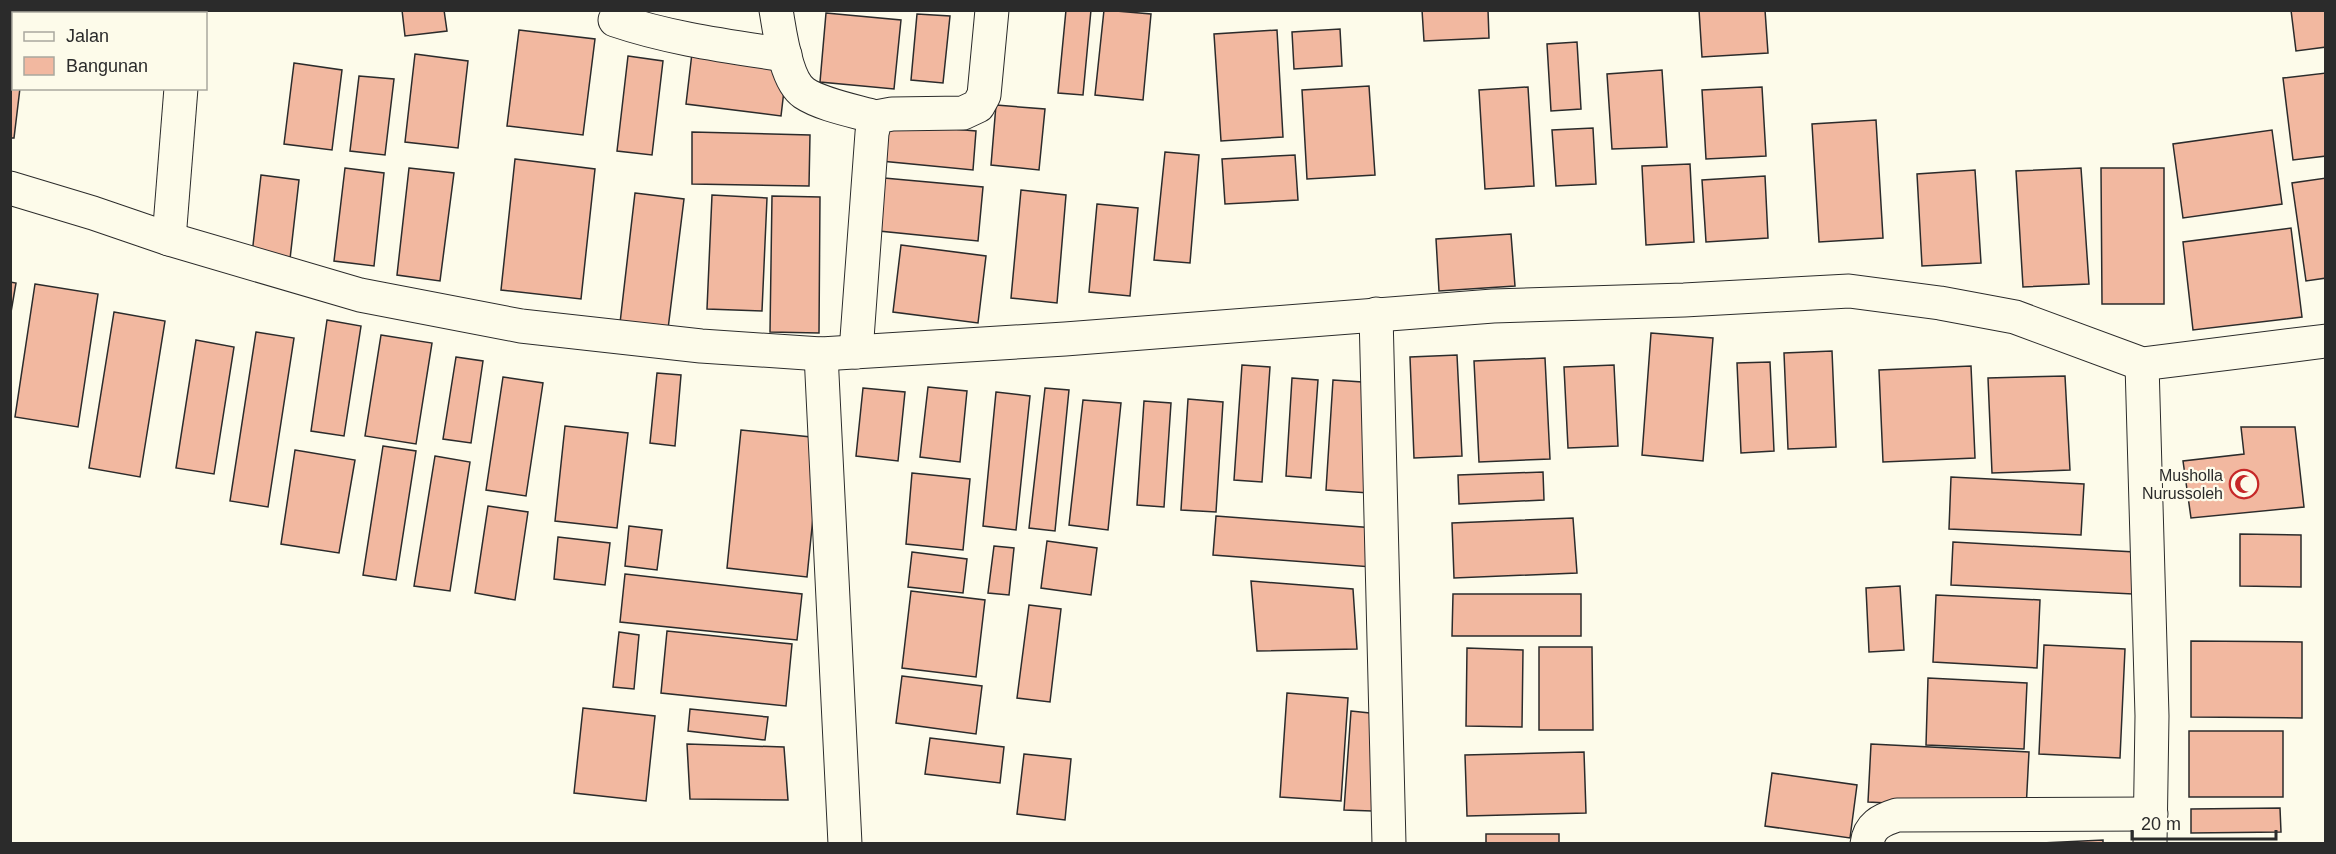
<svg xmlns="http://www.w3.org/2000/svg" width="2336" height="854" viewBox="0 0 2336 854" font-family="Arial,sans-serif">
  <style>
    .building { fill: #f2b8a0; stroke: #2b2b2b; stroke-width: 1.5 }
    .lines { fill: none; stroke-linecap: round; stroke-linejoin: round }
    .minor-casing { stroke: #2b2b2b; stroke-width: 35 }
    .minor { stroke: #fdfbea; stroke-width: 33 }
    .labels { text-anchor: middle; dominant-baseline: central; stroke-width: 4.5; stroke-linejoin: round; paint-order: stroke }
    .poi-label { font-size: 16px; fill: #2b2b2b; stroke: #fdfbea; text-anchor: end }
  </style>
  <rect width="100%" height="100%" fill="#fdfbea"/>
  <!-- building -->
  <g class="building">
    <path d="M 402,10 L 444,10 L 447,31 L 405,36 Z"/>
    <path d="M 1066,10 L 1091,10 L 1083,95 L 1058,93 Z"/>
    <path d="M 1104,10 L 1151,14 L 1143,100 L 1095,95 Z"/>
    <path d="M 1422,10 L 1488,10 L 1489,38 L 1424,41 Z"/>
    <path d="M 1699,10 L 1765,10 L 1768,53 L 1702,57 Z"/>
    <path d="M 2291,10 L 2326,10 L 2326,47 L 2296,51 Z"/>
    <path d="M 826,13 L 901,20 L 894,89 L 820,82 Z"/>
    <path d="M 917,14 L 950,16 L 943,83 L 911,80 Z"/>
    <path d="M 10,21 L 14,21 L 14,88 L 20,88 L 14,138 L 10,138 Z"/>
    <path d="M 1340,29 L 1342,66 L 1294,69 L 1292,32 Z"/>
    <path d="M 519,30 L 595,39 L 583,135 L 507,126 Z"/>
    <path d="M 1277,30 L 1283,137 L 1221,141 L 1214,34 Z"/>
    <path d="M 1577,42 L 1581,109 L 1551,111 L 1547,44 Z"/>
    <path d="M 692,53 L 787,65 L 781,116 L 686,104 Z"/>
    <path d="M 415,54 L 468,61 L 458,148 L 405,142 Z"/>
    <path d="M 628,56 L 663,61 L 652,155 L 617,151 Z"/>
    <path d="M 294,63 L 342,70 L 332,150 L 284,144 Z"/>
    <path d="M 1662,70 L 1667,147 L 1612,149 L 1607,74 Z"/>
    <path d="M 2326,73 L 2326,156 L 2293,160 L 2283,78 Z"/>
    <path d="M 359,76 L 394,79 L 385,155 L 350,151 Z"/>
    <path d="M 1369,86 L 1375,175 L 1307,179 L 1302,90 Z"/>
    <path d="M 1528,87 L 1534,186 L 1485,189 L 1479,90 Z"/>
    <path d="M 1762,87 L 1766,156 L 1706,159 L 1702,90 Z"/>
    <path d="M 996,105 L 1045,109 L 1039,170 L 991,165 Z"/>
    <path d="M 1876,120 L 1883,238 L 1819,242 L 1812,124 Z"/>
    <path d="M 885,123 L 976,131 L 973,170 L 881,161 Z"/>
    <path d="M 1593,128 L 1596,184 L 1556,186 L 1552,130 Z"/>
    <path d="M 2272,130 L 2282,204 L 2183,218 L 2173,144 Z"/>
    <path d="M 692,132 L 810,135 L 809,186 L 692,184 Z"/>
    <path d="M 1165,152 L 1199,155 L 1190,263 L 1154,260 Z"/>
    <path d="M 1295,155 L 1298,200 L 1225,204 L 1222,159 Z"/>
    <path d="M 515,159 L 595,169 L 581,299 L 501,290 Z"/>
    <path d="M 1690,164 L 1694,242 L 1646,245 L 1642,166 Z"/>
    <path d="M 345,168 L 384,173 L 374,266 L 334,261 Z"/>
    <path d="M 409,168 L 454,173 L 440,281 L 397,275 Z"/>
    <path d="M 2081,168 L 2089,284 L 2023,287 L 2016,171 Z"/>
    <path d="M 2101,168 L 2164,168 L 2164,304 L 2102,304 Z"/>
    <path d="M 1975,170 L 1981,263 L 1922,266 L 1917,174 Z"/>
    <path d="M 261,175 L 299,180 L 290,259 L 252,254 Z"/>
    <path d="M 1765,176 L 1768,238 L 1706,242 L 1702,180 Z"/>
    <path d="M 884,178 L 983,187 L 978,241 L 879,231 Z"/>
    <path d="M 2326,178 L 2326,278 L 2306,281 L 2292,183 Z"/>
    <path d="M 1021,190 L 1066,195 L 1057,303 L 1011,298 Z"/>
    <path d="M 635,193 L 684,199 L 668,329 L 620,323 Z"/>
    <path d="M 712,195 L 767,198 L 762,311 L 707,309 Z"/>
    <path d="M 772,196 L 820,197 L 819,333 L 770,332 Z"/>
    <path d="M 1097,204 L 1138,208 L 1130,296 L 1089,292 Z"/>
    <path d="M 2291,228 L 2302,317 L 2193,330 L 2183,242 Z"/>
    <path d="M 1511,234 L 1515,286 L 1439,291 L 1436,239 Z"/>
    <path d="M 901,245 L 986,256 L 978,323 L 893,312 Z"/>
    <path d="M 10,282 L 16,283 L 10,318 Z"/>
    <path d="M 35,284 L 98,294 L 78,427 L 15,417 Z"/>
    <path d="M 114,312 L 165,321 L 140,477 L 89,468 Z"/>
    <path d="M 327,320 L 361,326 L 344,436 L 311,431 Z"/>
    <path d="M 256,332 L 294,338 L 268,507 L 230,501 Z"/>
    <path d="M 1651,333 L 1713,338 L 1703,461 L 1642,455 Z"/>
    <path d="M 381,335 L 432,343 L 416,444 L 365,436 Z"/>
    <path d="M 196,340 L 234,347 L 214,474 L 176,468 Z"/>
    <path d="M 1832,351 L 1836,447 L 1788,449 L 1784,353 Z"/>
    <path d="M 1457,355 L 1462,456 L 1414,458 L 1410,357 Z"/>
    <path d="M 456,357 L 483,361 L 471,443 L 443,439 Z"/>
    <path d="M 1545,358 L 1550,459 L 1479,462 L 1474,361 Z"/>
    <path d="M 1770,362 L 1774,451 L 1741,453 L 1737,363 Z"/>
    <path d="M 1242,365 L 1270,367 L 1262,482 L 1234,480 Z"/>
    <path d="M 1614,365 L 1618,446 L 1568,448 L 1564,367 Z"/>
    <path d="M 1971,366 L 1975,458 L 1883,462 L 1879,370 Z"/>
    <path d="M 657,373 L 681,375 L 675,446 L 650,443 Z"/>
    <path d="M 2065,376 L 2070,470 L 1992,473 L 1988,378 Z"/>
    <path d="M 503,377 L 543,383 L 526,496 L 486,490 Z"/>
    <path d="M 1292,378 L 1318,380 L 1311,478 L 1286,476 Z"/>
    <path d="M 1333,380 L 1377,383 L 1369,493 L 1326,490 Z"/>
    <path d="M 928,387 L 967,391 L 960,462 L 920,457 Z"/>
    <path d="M 863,388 L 905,392 L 898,461 L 856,456 Z"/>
    <path d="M 1045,388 L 1069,390 L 1055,531 L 1029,528 Z"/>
    <path d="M 996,392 L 1030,396 L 1016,530 L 983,526 Z"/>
    <path d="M 1188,399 L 1223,402 L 1216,512 L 1181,510 Z"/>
    <path d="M 1083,400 L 1121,403 L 1108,530 L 1069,525 Z"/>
    <path d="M 1144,401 L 1171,403 L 1164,507 L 1137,505 Z"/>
    <path d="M 565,426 L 628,433 L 617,528 L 555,521 Z"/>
    <path d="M 2241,427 L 2295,427 L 2304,507 L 2191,518 L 2183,461 L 2244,454 Z"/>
    <path d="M 741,430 L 821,438 L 807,577 L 727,568 Z"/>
    <path d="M 383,446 L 416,451 L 396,580 L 363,575 Z"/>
    <path d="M 295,450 L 355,460 L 339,553 L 281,544 Z"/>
    <path d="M 435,456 L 470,462 L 450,591 L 414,586 Z"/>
    <path d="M 1543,472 L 1544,500 L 1459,504 L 1458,475 Z"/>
    <path d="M 912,473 L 970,479 L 963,550 L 906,544 Z"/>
    <path d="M 1951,477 L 2084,484 L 2081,535 L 1949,529 Z"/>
    <path d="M 488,506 L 528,512 L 515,600 L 475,593 Z"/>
    <path d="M 1216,516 L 1375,528 L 1372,567 L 1213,555 Z"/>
    <path d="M 1573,518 L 1577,573 L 1454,578 L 1452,523 Z"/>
    <path d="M 629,526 L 662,530 L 657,570 L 625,566 Z"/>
    <path d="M 2240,534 L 2301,535 L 2301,587 L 2240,586 Z"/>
    <path d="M 558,537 L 610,543 L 605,585 L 554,579 Z"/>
    <path d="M 1047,541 L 1097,548 L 1091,595 L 1041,588 Z"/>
    <path d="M 1953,542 L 2135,552 L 2133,594 L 1951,585 Z"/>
    <path d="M 994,546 L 1014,548 L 1009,595 L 988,593 Z"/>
    <path d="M 912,552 L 967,559 L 963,593 L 908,587 Z"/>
    <path d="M 625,574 L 802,594 L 797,640 L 620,622 Z"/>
    <path d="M 1251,581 L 1353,589 L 1357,649 L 1257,651 Z"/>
    <path d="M 1900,586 L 1904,650 L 1869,652 L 1866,588 Z"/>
    <path d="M 911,591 L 985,600 L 976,677 L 902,668 Z"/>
    <path d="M 1453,594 L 1581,594 L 1581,636 L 1452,636 Z"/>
    <path d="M 1936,595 L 2040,600 L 2037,668 L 1933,662 Z"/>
    <path d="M 1029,605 L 1061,609 L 1050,702 L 1017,698 Z"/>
    <path d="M 667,631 L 792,644 L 786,706 L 661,693 Z"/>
    <path d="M 619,632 L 639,635 L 634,689 L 613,687 Z"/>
    <path d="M 2191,641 L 2302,642 L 2302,718 L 2191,717 Z"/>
    <path d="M 2044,645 L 2125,649 L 2120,758 L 2039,754 Z"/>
    <path d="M 1539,647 L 1592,647 L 1593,730 L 1539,730 Z"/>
    <path d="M 1467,648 L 1523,650 L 1522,727 L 1466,726 Z"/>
    <path d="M 902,676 L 982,686 L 976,734 L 896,723 Z"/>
    <path d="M 1928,678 L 2027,683 L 2024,749 L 1926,745 Z"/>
    <path d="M 1287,693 L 1348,698 L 1341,801 L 1280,797 Z"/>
    <path d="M 583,708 L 655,716 L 646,801 L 574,793 Z"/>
    <path d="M 690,709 L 768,717 L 765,740 L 688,731 Z"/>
    <path d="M 1351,711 L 1379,714 L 1372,811 L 1344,810 Z"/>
    <rect x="2189" y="731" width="94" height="66"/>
    <path d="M 930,738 L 1004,747 L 1000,783 L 925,774 Z"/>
    <path d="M 687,744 L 784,747 L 788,800 L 690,799 Z"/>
    <path d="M 1871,744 L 2029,752 L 2026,810 L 1868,802 Z"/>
    <path d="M 1584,752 L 1586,813 L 1467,816 L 1465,755 Z"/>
    <path d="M 1024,754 L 1071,759 L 1065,820 L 1017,814 Z"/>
    <path d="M 1772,773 L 1857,785 L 1850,838 L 1765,826 Z"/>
    <path d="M 2280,808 L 2281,832 L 2191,833 L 2191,809 Z"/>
    <rect x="1486" y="834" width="73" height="10"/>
    <path d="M 2103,840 L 2103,844 L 2042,844 L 2042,843 Z"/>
  </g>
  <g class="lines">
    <!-- minor casing -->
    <g class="minor-casing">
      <g id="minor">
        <path d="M 776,10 C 780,32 785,80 804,93 C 822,105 855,111 876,117"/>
        <path d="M 186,14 L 187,10"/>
        <path d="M 615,20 C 671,39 727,46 785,55"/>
        <path d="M 10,188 L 93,213 L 169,239 L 360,295 L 521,326 L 701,346 L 821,354 L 1065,339 L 1493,306 L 1684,300 L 1849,291 L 1940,303 L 2015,317 L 2142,364 L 2326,341"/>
        <path d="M 169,239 L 181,88"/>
        <path d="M 1376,314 L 1389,844"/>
        <path d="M 856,352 L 872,133 L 876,117 L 892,114 L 963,113 L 978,106 L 984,95 L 992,10"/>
        <path d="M 821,354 L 845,844"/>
        <path d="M 2142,364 L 2152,716 L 2150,844"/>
        <path d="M 1867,844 C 1869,826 1881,820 1897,815 L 2151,814"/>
      </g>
    </g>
    <!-- minor -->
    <use href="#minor" class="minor"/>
  </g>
  <!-- icons -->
  <defs>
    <g id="mosque-ring" transform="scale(1.5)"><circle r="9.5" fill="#fdfbea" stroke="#c62828" stroke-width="1.5"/><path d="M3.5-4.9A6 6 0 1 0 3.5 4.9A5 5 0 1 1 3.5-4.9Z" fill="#c62828"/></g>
  </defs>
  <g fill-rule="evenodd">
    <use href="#mosque-ring" x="2244" y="484"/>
  </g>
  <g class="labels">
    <!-- poi labels -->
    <g class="poi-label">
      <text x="2223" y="475">Musholla<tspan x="2223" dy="18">Nurussoleh</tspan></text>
    </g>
  </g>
  <!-- border -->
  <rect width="2336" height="854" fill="none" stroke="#2b2b2b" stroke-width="24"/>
  <!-- legend -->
  <rect x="12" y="12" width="195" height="78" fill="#fdfbea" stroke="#a9a89e" stroke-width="1.5"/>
  <rect x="24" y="32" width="30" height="9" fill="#fdfbea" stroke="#a9a89e" stroke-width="1.5"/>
  <text x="66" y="42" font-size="18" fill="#2b2b2b">Jalan</text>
  <rect x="24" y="57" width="30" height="18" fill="#f2b8a0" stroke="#a9a89e" stroke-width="1.5"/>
  <text x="66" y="72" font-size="18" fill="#2b2b2b">Bangunan</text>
  <!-- scale -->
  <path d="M2132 830v9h144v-9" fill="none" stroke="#2b2b2b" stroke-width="3"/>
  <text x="2141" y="830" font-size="18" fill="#2b2b2b" stroke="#fdfbea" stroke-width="4.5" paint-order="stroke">20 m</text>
</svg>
